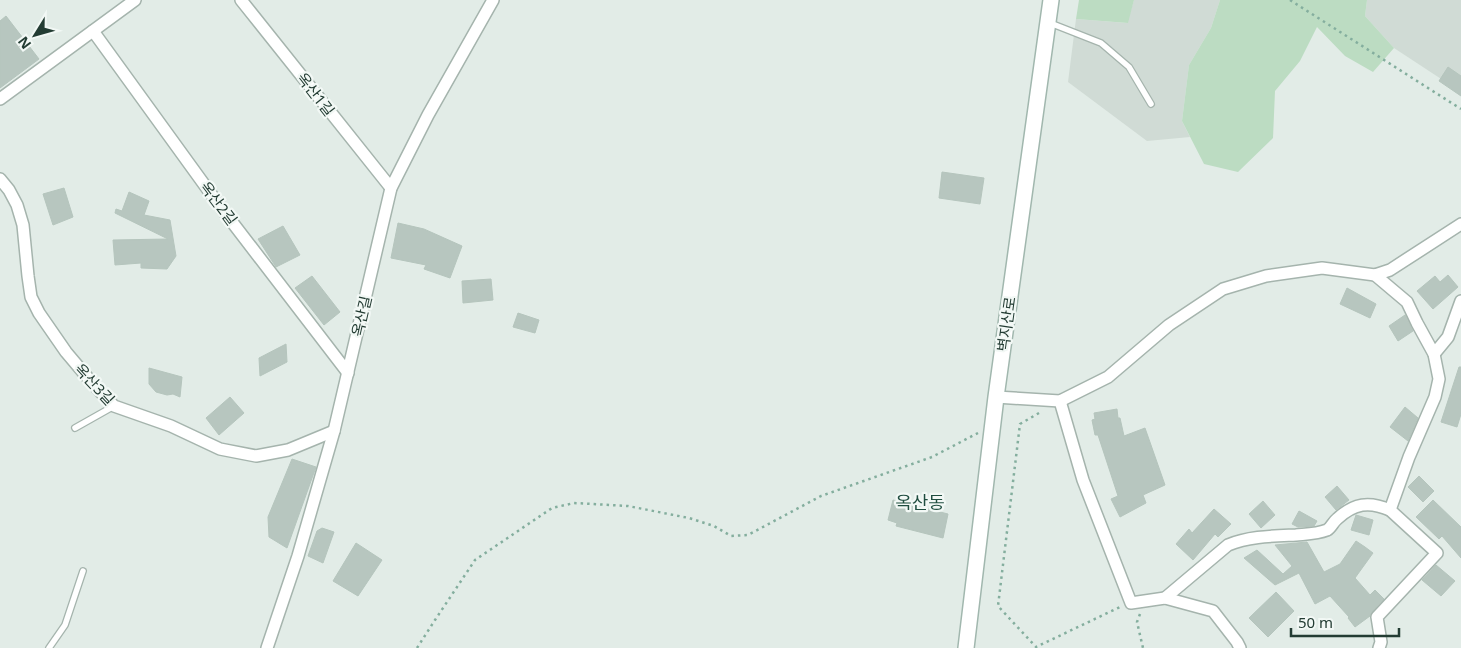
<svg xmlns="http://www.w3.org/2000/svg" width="1461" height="648" viewBox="0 0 1461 648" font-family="'Noto Sans','Noto Sans KR',sans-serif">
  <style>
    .built { fill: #d0dbd5 }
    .green { fill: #bcdcc2 }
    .building { fill: #b7c6bf; stroke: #b5c5bd }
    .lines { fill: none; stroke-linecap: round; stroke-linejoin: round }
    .lane-casing { stroke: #a5b4ad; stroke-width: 8 }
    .street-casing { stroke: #a5b4ad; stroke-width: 14 }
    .secondary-casing { stroke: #a1b7ae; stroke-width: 18 }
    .path { stroke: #84ae9e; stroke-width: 2.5; stroke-dasharray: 2.5 4; stroke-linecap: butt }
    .lane { stroke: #fff; stroke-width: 5.5 }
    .street { stroke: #fff; stroke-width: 11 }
    .secondary { stroke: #fff; stroke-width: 15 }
    .labels { text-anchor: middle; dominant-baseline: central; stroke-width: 4.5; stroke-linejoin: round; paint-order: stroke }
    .street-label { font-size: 15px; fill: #233c33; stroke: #f2f8f5 }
    .quarter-label { font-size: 18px; fill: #1f4d3f; stroke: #f2f8f5 }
  </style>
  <rect width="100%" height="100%" fill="#e2ece7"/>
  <!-- built -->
  <g class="built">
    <path d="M 1134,0 L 1220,0 L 1211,28 L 1189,65 L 1182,121 L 1190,137 L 1147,141 L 1068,82 L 1076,19 L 1127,23 Z"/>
    <path d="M 1367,0 L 1461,0 L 1461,92 L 1394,48 L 1365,16 Z"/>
  </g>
  <!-- green -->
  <g class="green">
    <path d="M 1079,0 L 1134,0 L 1128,23 L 1076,19 Z"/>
    <path d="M 1220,0 L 1367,0 L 1365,16 L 1394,48 L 1373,72 L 1345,56 L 1317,27 L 1300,61 L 1275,91 L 1273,138 L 1238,172 L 1204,164 L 1182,121 L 1189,65 L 1211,28 Z"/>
  </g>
  <!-- building -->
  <g class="building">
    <path d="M 6,16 L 39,59 L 0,88 L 0,21 Z"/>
    <path d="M 1448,67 L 1461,76 L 1461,96 L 1439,81 Z"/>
    <path d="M 942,172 L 984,178 L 980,204 L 939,198 Z"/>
    <path d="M 64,188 L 73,217 L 53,225 L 43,194 Z"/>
    <path d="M 129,192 L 149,201 L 144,215 L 170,220 L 176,256 L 167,269 L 141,268 L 141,263 L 115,265 L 113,240 L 168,239 L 115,213 L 116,209 L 122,211 Z"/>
    <path d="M 398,223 L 424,229 L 462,246 L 450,278 L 424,269 L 426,265 L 391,258 Z"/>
    <path d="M 283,226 L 300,255 L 276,267 L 258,239 Z"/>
    <path d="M 1448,275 L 1458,287 L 1433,309 L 1417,291 L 1435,276 L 1440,282 Z"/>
    <path d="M 312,276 L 340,312 L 324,325 L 295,288 Z"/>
    <path d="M 491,279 L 493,300 L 463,303 L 462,281 Z"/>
    <path d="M 1347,288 L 1376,304 L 1370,318 L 1340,304 Z"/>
    <path d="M 518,313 L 539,320 L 535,333 L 513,327 Z"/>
    <path d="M 1405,315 L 1413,331 L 1398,341 L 1389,326 Z"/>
    <path d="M 286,344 L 287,362 L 260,376 L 259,358 Z"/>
    <path d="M 1459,367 L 1461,367 L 1461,414 L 1457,427 L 1441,422 Z"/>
    <path d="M 149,368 L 182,377 L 180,397 L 173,394 L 167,395 L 156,392 L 149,384 Z"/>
    <path d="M 230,397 L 244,413 L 219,435 L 206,418 Z"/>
    <path d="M 1405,407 L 1418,418 L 1408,441 L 1390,427 Z"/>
    <path d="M 1117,409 L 1118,418 L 1120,418 L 1124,436 L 1145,428 L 1165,485 L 1143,495 L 1146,503 L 1120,517 L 1111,499 L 1118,496 L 1098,435 L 1095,435 L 1092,420 L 1095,419 L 1094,413 Z"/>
    <path d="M 292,459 L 316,467 L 287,548 L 269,537 L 268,517 Z"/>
    <path d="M 1419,476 L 1434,491 L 1423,502 L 1408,487 Z"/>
    <path d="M 1337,486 L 1349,500 L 1336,510 L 1325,497 Z"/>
    <path d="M 893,500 L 948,514 L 943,538 L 896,526 L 897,523 L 888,520 Z"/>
    <path d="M 1433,500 L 1461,527 L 1461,558 L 1442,536 L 1439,539 L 1416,517 Z"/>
    <path d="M 1263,501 L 1275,515 L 1261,528 L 1249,514 Z"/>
    <path d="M 1214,509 L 1231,524 L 1218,537 L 1215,534 L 1193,560 L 1176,544 L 1189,529 L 1192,533 Z"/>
    <path d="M 1299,511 L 1317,521 L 1314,526 L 1298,527 L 1292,524 Z"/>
    <path d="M 1356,515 L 1373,520 L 1369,535 L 1351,530 Z"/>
    <path d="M 322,528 L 334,532 L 323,563 L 308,556 L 317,531 Z"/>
    <path d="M 1356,541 L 1365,547 L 1373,553 L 1355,578 L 1370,595 L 1375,590 L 1384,599 L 1372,612 L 1370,616 L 1355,627 L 1348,618 L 1349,617 L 1330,596 L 1315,604 L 1299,573 L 1275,585 L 1244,558 L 1257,550 L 1283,574 L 1292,566 L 1275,545 L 1307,542 L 1324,572 L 1340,564 Z"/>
    <path d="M 356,543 L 382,560 L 358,596 L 333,581 Z"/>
    <path d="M 1436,565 L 1455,581 L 1441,596 L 1422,580 Z"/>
    <path d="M 1276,592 L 1294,611 L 1268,637 L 1249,618 Z"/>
  </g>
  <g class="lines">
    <!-- lane casing -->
    <g class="lane-casing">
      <g id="lane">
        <path d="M 1050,23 L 1101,43 L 1129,67 L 1151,104"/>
        <path d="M 75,428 L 114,406"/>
        <path d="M 49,648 L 65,625 L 83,571"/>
      </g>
    </g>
    <!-- street casing -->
    <g class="street-casing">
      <g id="street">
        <path d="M 241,0 L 391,188"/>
        <path d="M 93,31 L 219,205 L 348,373"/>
        <path d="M 0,99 L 135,0"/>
        <path d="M 0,179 L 9,190 L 17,205 L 23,225 L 28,276 L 31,297 L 39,313 L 66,352 L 93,384 L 114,406 L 171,426 L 220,449 L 256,456 L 288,450 L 334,431"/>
        <path d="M 1375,275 L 1407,302 L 1417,323 L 1434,354 L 1439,379 L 1435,397 L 1409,457 L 1390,510 L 1437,553 L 1377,617 L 1381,642 L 1379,648"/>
        <path d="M 1434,354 L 1448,337 L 1461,301"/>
        <path d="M 996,397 L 1060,401 L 1108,377 L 1169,325 L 1223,289 L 1266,276 L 1322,268 L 1375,275 L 1390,270 L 1461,224"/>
        <path d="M 1060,401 L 1083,480 L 1131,603 L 1165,598 L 1213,611 L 1237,642 L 1240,648"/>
        <path d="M 1165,598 L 1228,545 C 1249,536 1274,536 1296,535 C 1306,534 1317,534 1327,530 C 1331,528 1333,522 1337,519 C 1354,503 1369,501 1390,510"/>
        <path d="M 267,648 L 298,556 L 334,431 L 391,188 L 428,115 L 493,0"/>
      </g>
    </g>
    <!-- secondary casing -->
    <g class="secondary-casing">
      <path id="secondary" d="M 966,648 L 996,397 L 1051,0"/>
    </g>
    <!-- path -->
    <g class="path">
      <path d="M 1290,0 L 1461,109"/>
      <path d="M 1039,413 L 1020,424 L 998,606 L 1036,647 L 1120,607"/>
      <path d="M 1140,614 L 1137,622 L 1143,648"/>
      <path d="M 417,648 L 435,620 L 475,560 L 552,508 L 574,503 L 628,506 L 689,518 L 714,526 L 731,536 L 748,535 L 821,496 L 932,457 L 978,433"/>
    </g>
    <!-- lane -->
    <use href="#lane" class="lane"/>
    <!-- street -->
    <use href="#street" class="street"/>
    <!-- secondary -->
    <use href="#secondary" class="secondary"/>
  </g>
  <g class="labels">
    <!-- street labels -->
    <g class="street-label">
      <text transform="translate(316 94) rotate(52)">옥산1길</text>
      <text transform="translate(219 203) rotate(53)">옥산2길</text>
      <text transform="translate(361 316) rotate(-77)">옥산길</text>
      <text transform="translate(1006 324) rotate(-82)">벽지산로</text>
      <text transform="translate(95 384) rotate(47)">옥산3길</text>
    </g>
    <!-- quarter labels -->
    <g class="quarter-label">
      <text x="920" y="502">옥산동</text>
    </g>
  </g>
  <!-- north arrow -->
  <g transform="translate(35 35) rotate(233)" stroke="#f2f8f5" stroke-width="4" paint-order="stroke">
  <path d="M0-4L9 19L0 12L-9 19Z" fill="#233c33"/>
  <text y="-8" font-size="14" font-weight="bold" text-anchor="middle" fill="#233c33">N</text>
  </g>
  <!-- scale -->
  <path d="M1291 628v8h108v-8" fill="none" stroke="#233c33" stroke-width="2.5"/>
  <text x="1298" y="628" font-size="15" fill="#233c33" stroke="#f2f8f5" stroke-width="4" paint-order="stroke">50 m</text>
</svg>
